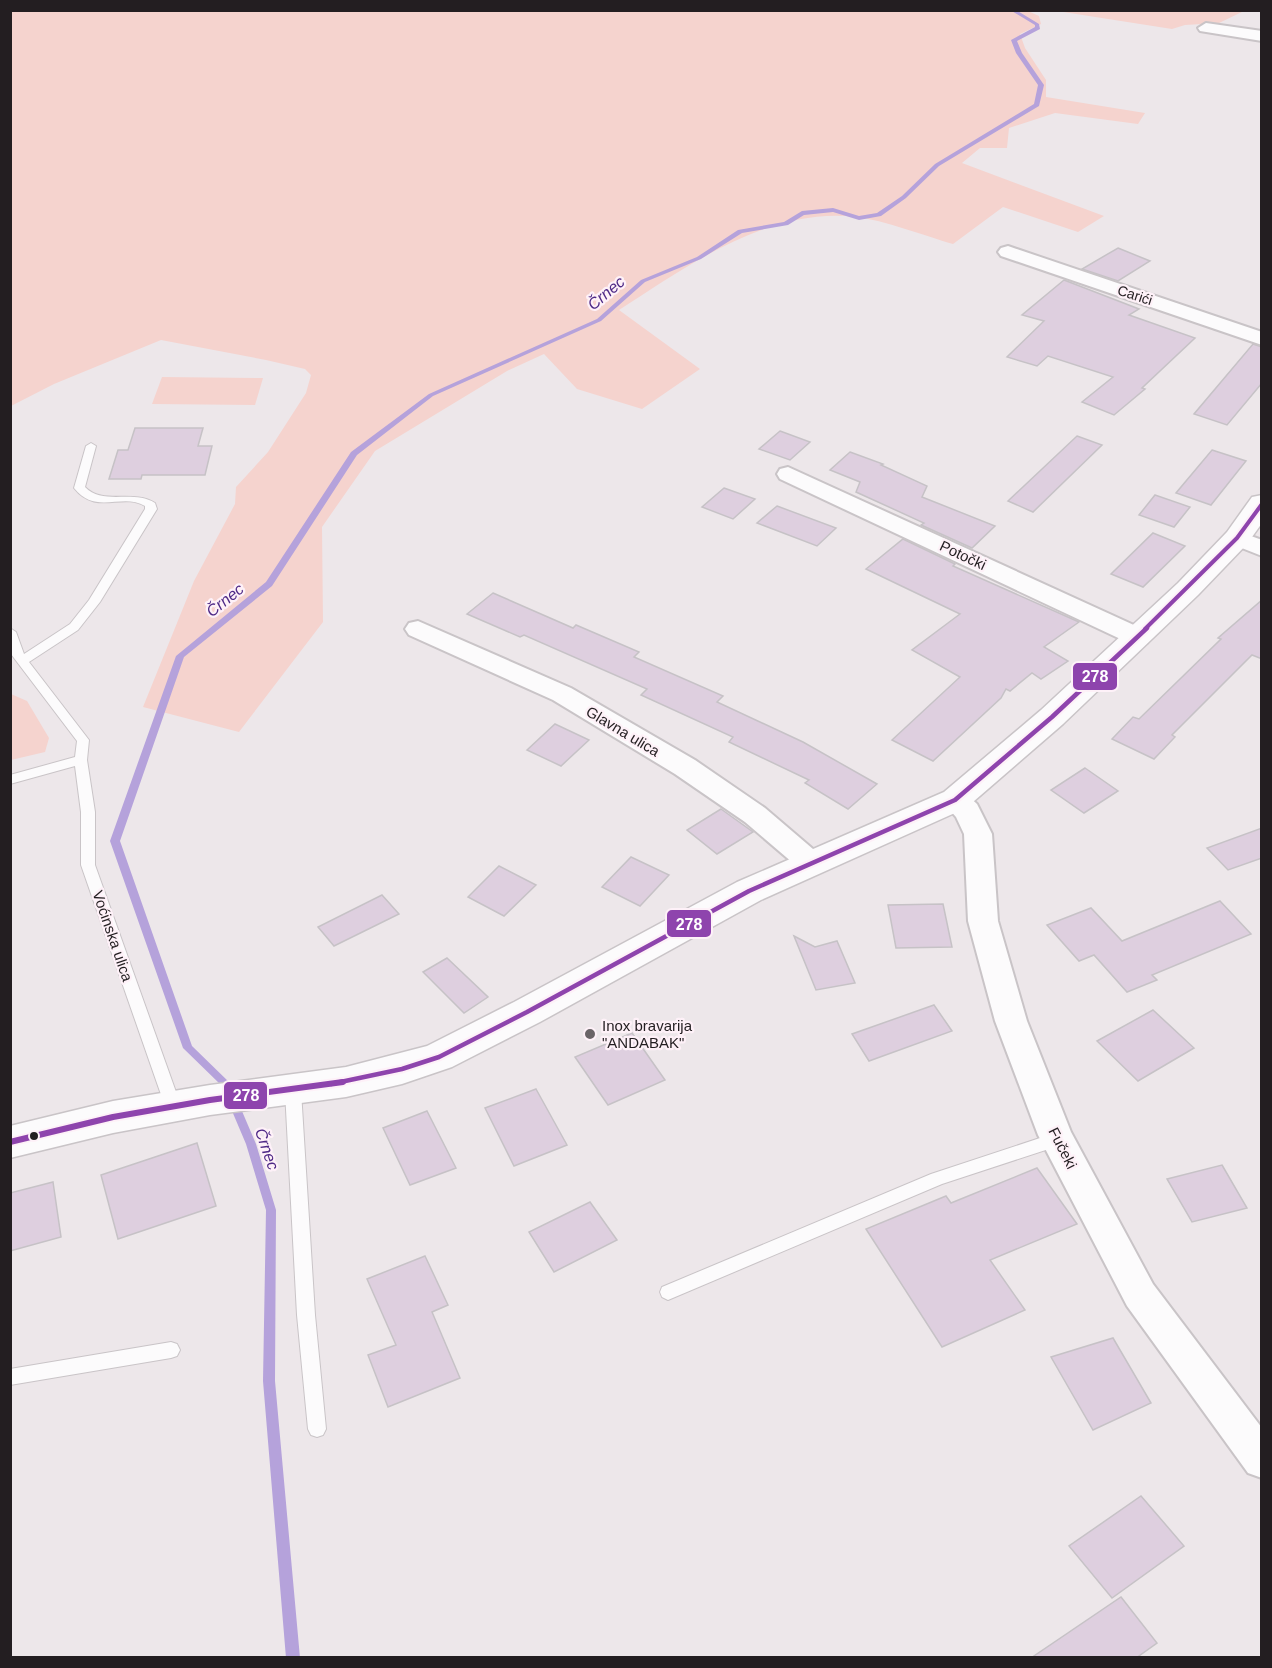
<svg xmlns="http://www.w3.org/2000/svg" width="1272" height="1668" viewBox="0 0 1272 1668" font-family="Helvetica,sans-serif">
  <style>
    .green { fill: #f5d3ce }
    .lines { fill: none; stroke-linecap: round; stroke-linejoin: round }
    .stream { fill: #b5a2db; fill-rule: evenodd }
    .building { fill: #decfdf; stroke: #c6c2c6; stroke-width: 1.5 }
    .lane-casing { stroke: #c9c4c7; stroke-width: 2 }
    .street-casing { stroke: #c9c4c7; stroke-width: 4 }
    .secondary-casing { stroke: #c9c4c7; stroke-width: 3 }
    .lane { fill: #fcfbfc; fill-rule: evenodd }
    .street { fill: #fcfbfc; fill-rule: evenodd }
    .secondary { fill: #fcfbfc; fill-rule: evenodd }
    .bus-1-far2-casing { stroke: #fef1f8; stroke-width: 8 }
    .bus-1-far1-casing { stroke: #fef1f8; stroke-width: 9 }
    .bus-1-casing { stroke: #fef1f8; stroke-width: 10 }
    .bus-1-far2 { stroke: #8e44ad; stroke-width: 4 }
    .bus-1-far1 { stroke: #8e44ad; stroke-width: 4.5 }
    .bus-1 { stroke: #8e44ad; stroke-width: 6 }
    .poi-dot { fill: #6a6467; stroke: #fef1f8; stroke-width: 2 }
    .bus-dot { fill: #231e21; stroke: #fef1f8; stroke-width: 2 }
    .labels { text-anchor: middle; dominant-baseline: central; stroke-width: 4.5; stroke-linejoin: round; paint-order: stroke }
    .far-street-label { font-size: 14px; fill: #231e21; stroke: #fef1f8 }
    .street-label { font-size: 15px; fill: #231e21; stroke: #fef1f8 }
    .poi-label { font-size: 15px; fill: #231e21; stroke: #fef1f8; text-anchor: start }
    .water-label { font-size: 16px; font-style: italic; fill: #4e2986; stroke: #fef1f8 }
    .line-badge { stroke: #fef1f8; stroke-width: 2 }
    .badge-label { font-size: 16px; text-anchor: middle; font-weight: bold; fill: #fff }
  </style>
  <rect width="100%" height="100%" fill="#ede7ea"/>
  <!-- green -->
  <g class="green">
    <path d="M 11,10 L 1028,11 L 1039,16 L 1041,24 L 1020,34 L 1025,48 L 1046,80 L 1046,97 L 1145,113 L 1138,124 L 1055,113 L 1009,128 L 1007,148 L 980,148 L 962,163 L 1104,216 L 1078,232 L 1003,207 L 953,244 C 925,236 884,220 856,217 C 768,207 689,265 619,310 L 700,369 L 642,409 L 577,389 L 544,354 L 507,371 L 375,451 L 322,527 L 323,622 L 239,732 L 143,707 L 194,581 L 235,504 L 236,487 L 268,452 L 306,393 L 311,375 L 305,369 L 266,360 L 161,340 L 54,384 L 11,406 Z"/>
    <path d="M 1057,11 L 1244,11 L 1219,23 L 1185,25 L 1172,29 Z"/>
    <path d="M 162,377 L 263,378 L 255,405 L 152,404 Z"/>
    <path d="M 11,694 L 27,701 L 49,738 L 45,752 L 11,760 Z"/>
  </g>
  <g class="lines">
    <!-- stream -->
    <path class="stream" d="M 1010,10 L 1016,10 L 1039,24 L 1040,29 L 1017,41 L 1022,53 L 1044,85 L 1039,106 L 939,166 L 906,198 L 881,216 L 859,220 L 833,212 L 804,215 L 788,225 L 742,233 L 701,259 L 645,282 L 601,321 L 433,396 L 357,455 L 272,586 L 184,657 L 120,841 L 192,1046 L 230,1083 L 256,1144 L 276,1210 L 275,1381 L 300,1658 L 286,1658 L 263,1381 L 266,1210 L 246,1144 L 221,1085 L 183,1048 L 110,841 L 176,656 L 266,582 L 351,452 L 429,394 L 597,319 L 641,280 L 697,257 L 738,230 L 784,222 L 802,211 L 833,208 L 859,216 L 877,213 L 902,196 L 935,164 L 1034,104 L 1038,85 L 1016,53 L 1011,40 L 1035,27 L 1035,25 Z"/>
  </g>
  <!-- building -->
  <g class="building">
    <path d="M 1118,248 L 1150,261 L 1118,281 L 1082,269 Z"/>
    <path d="M 1064,280 L 1139,309 L 1129,315 L 1195,338 L 1142,388 L 1145,389 L 1114,415 L 1082,402 L 1113,377 L 1048,356 L 1037,366 L 1007,357 L 1044,321 L 1022,315 Z"/>
    <path d="M 1253,344 L 1262,347 L 1262,383 L 1227,425 L 1194,414 Z"/>
    <path d="M 135,428 L 203,428 L 198,446 L 212,446 L 205,475 L 142,475 L 141,479 L 109,479 L 118,450 L 128,450 Z"/>
    <path d="M 780,431 L 810,442 L 790,460 L 759,449 Z"/>
    <path d="M 1077,436 L 1102,445 L 1033,512 L 1008,501 Z"/>
    <path d="M 1212,450 L 1246,461 L 1211,505 L 1176,493 Z"/>
    <path d="M 850,452 L 883,464 L 881,465 L 927,486 L 922,497 L 995,526 L 972,548 L 921,525 L 924,523 L 856,492 L 860,482 L 830,470 Z"/>
    <path d="M 724,488 L 755,499 L 733,519 L 702,507 Z"/>
    <path d="M 1155,495 L 1190,507 L 1174,527 L 1139,515 Z"/>
    <path d="M 777,506 L 836,528 L 817,546 L 757,523 Z"/>
    <path d="M 1153,533 L 1185,546 L 1143,587 L 1111,574 Z"/>
    <path d="M 903,539 L 955,564 L 953,566 L 1079,622 L 1044,647 L 1068,661 L 1041,679 L 1032,673 L 1010,691 L 1006,689 L 1001,698 L 933,761 L 892,740 L 960,677 L 912,650 L 960,614 L 866,569 Z"/>
    <path d="M 493,593 L 573,628 L 576,625 L 639,652 L 634,657 L 723,696 L 717,702 L 803,742 L 877,784 L 848,809 L 805,783 L 809,780 L 729,742 L 733,737 L 641,695 L 647,689 L 524,635 L 520,637 L 467,614 Z"/>
    <path d="M 1262,600 L 1262,659 L 1252,655 L 1172,735 L 1175,737 L 1154,759 L 1112,739 L 1133,717 L 1139,719 L 1221,639 L 1218,638 Z"/>
    <path d="M 555,724 L 589,740 L 561,766 L 527,750 Z"/>
    <path d="M 1085,768 L 1118,791 L 1084,813 L 1051,790 Z"/>
    <path d="M 721,809 L 753,832 L 717,854 L 687,830 Z"/>
    <path d="M 1262,828 L 1262,858 L 1228,870 L 1207,848 Z"/>
    <path d="M 631,857 L 669,875 L 640,906 L 602,887 Z"/>
    <path d="M 499,866 L 536,885 L 504,916 L 468,897 Z"/>
    <path d="M 382,895 L 399,914 L 334,946 L 318,927 Z"/>
    <path d="M 1220,901 L 1251,934 L 1152,975 L 1157,980 L 1127,992 L 1094,955 L 1079,961 L 1047,925 L 1091,908 L 1122,941 Z"/>
    <path d="M 943,904 L 952,947 L 896,948 L 888,905 Z"/>
    <path d="M 794,936 L 815,947 L 837,941 L 855,983 L 816,990 Z"/>
    <path d="M 447,958 L 488,997 L 464,1013 L 423,972 Z"/>
    <path d="M 934,1005 L 952,1031 L 869,1061 L 852,1034 Z"/>
    <path d="M 1153,1010 L 1194,1048 L 1138,1081 L 1097,1041 Z"/>
    <path d="M 632,1033 L 665,1080 L 608,1105 L 575,1057 Z"/>
    <path d="M 536,1089 L 567,1145 L 514,1166 L 485,1108 Z"/>
    <path d="M 427,1111 L 456,1168 L 410,1185 L 383,1128 Z"/>
    <path d="M 197,1143 L 216,1206 L 118,1239 L 101,1175 Z"/>
    <path d="M 1222,1165 L 1247,1208 L 1192,1222 L 1167,1179 Z"/>
    <path d="M 1037,1168 L 1077,1224 L 990,1260 L 1025,1310 L 942,1347 L 866,1229 L 946,1196 L 951,1203 Z"/>
    <path d="M 53,1182 L 61,1237 L 10,1251 L 10,1193 Z"/>
    <path d="M 590,1202 L 617,1240 L 554,1272 L 529,1232 Z"/>
    <path d="M 425,1256 L 448,1305 L 432,1312 L 460,1378 L 388,1407 L 368,1355 L 396,1345 L 367,1279 Z"/>
    <path d="M 1113,1338 L 1151,1403 L 1093,1430 L 1051,1357 Z"/>
    <path d="M 1141,1496 L 1184,1546 L 1112,1598 L 1069,1546 Z"/>
    <path d="M 1121,1597 L 1157,1643 L 1136,1658 L 1031,1658 Z"/>
  </g>
  <g class="lines">
    <!-- lane casing -->
    <g class="lane-casing">
      <g id="lane">
        <path d="M 91,443 L 96,446 L 85,487 C 103,506 133,489 155,503 L 157,509 L 100,602 L 78,630 L 29,662 L 89,740 L 87,760 L 95,812 L 95,865 L 181,1106 L 178,1110 L 173,1112 L 168,1110 L 165,1106 L 81,865 L 81,812 L 75,766 L 10,784 L 10,775 L 75,757 L 77,741 L 11,654 L 10,628 L 16,632 L 24,654 L 70,624 L 89,600 L 145,509 L 145,506 C 122,492 96,516 74,488 L 86,446 Z"/>
        <path d="M 293,1085 L 298,1087 L 301,1091 L 315,1315 L 326,1429 L 323,1435 L 317,1437 L 311,1435 L 308,1429 L 297,1315 L 285,1091 L 288,1087 Z"/>
        <path d="M 1058,1132 L 1064,1134 L 1066,1139 L 1064,1144 L 942,1184 L 668,1300 L 662,1297 L 660,1292 L 662,1287 L 931,1174 Z"/>
        <path d="M 171,1342 L 177,1344 L 180,1350 L 177,1356 L 171,1358 L 10,1385 L 10,1369 Z"/>
      </g>
    </g>
    <!-- street casing -->
    <g class="street-casing">
      <g id="street">
        <path d="M 1206,23 L 1262,31 L 1262,41 L 1200,31 L 1198,28 Z"/>
        <path d="M 1008,246 L 1262,332 L 1262,345 L 1001,256 L 998,252 L 1001,248 Z"/>
        <path d="M 788,467 L 1147,631 L 1151,637 L 1147,643 L 1138,645 L 1129,643 L 780,479 L 777,474 L 780,469 Z"/>
        <path d="M 1237,531 L 1262,540 L 1262,556 L 1229,543 L 1225,538 L 1229,533 Z"/>
        <path d="M 418,621 L 571,688 L 695,760 L 765,808 L 820,855 L 824,862 L 820,869 L 810,872 L 800,869 L 745,822 L 675,774 L 553,700 L 409,635 L 405,629 L 409,623 Z"/>
        <path d="M 955,790 L 965,793 L 977,804 L 992,834 L 998,921 L 1027,1021 L 1071,1132 L 1153,1284 L 1262,1428 L 1262,1478 L 1248,1473 L 1127,1306 L 1038,1135 L 995,1021 L 968,921 L 964,834 L 956,817 L 941,800 L 945,793 Z"/>
      </g>
    </g>
    <!-- secondary casing -->
    <g class="secondary-casing">
      <path id="secondary" d="M 1262,495 L 1262,523 L 1247,544 L 1198,595 L 1063,724 L 966,808 L 761,900 L 540,1022 L 452,1067 L 402,1084 L 346,1097 L 210,1115 L 113,1133 L 10,1158 L 10,1126 L 113,1101 L 210,1085 L 346,1067 L 427,1046 L 514,1002 L 737,882 L 944,792 L 1041,710 L 1178,583 L 1227,532 L 1252,497 Z"/>
    </g>
    <!-- lane -->
    <use href="#lane" class="lane"/>
    <!-- street -->
    <use href="#street" class="street"/>
    <!-- secondary -->
    <use href="#secondary" class="secondary"/>
    <!-- bus-1-far2 casing -->
    <g class="bus-1-far2-casing">
      <path id="bus-1-far2" d="M 1145,629 L 1237,538 L 1262,504"/>
    </g>
    <!-- bus-1-far1 casing -->
    <g class="bus-1-far1-casing">
      <path id="bus-1-far1" d="M 331,1084 L 402,1069 L 439,1057 L 527,1012 L 749,891 L 955,800 L 1052,717 L 1147,628"/>
    </g>
    <!-- bus-1 casing -->
    <g class="bus-1-casing">
      <path id="bus-1" d="M 10,1142 L 113,1117 L 210,1100 L 343,1082"/>
    </g>
    <!-- bus-1-far2 -->
    <use href="#bus-1-far2" class="bus-1-far2"/>
    <!-- bus-1-far1 -->
    <use href="#bus-1-far1" class="bus-1-far1"/>
    <!-- bus-1 -->
    <use href="#bus-1" class="bus-1"/>
  </g>
  <!-- markers -->
  <circle class="poi-dot" cx="590" cy="1034" r="6"/>
  <circle class="bus-dot" cx="34" cy="1136" r="5"/>
  <g class="labels">
    <!-- far-street labels -->
    <g class="far-street-label">
      <text transform="translate(1135 295) rotate(18)">Carići</text>
    </g>
    <!-- street labels -->
    <g class="street-label">
      <text transform="translate(963 555) rotate(25)">Potočki</text>
      <text transform="translate(623 731) rotate(31)">Glavna ulica</text>
      <text transform="translate(113 936) rotate(71)">Voćinska ulica</text>
      <text transform="translate(1063 1148) rotate(63)">Fučeki</text>
    </g>
    <!-- poi labels -->
    <g class="poi-label">
      <text x="602" y="1025">Inox bravarija<tspan x="602" dy="17">"ANDABAK"</tspan></text>
    </g>
    <!-- water labels -->
    <g class="water-label">
      <text transform="translate(606 293) rotate(-40)">Črnec</text>
      <text transform="translate(225 600) rotate(-39)">Črnec</text>
      <text transform="translate(267 1149) rotate(71)">Črnec</text>
    </g>
  </g>
  <g class="line-badge">
    <rect x="1072" y="662" width="46" height="29" rx="6" fill="#8e44ad"/>
    <rect x="666" y="909" width="46" height="29" rx="6" fill="#8e44ad"/>
    <rect x="223" y="1081" width="45" height="29" rx="6" fill="#8e44ad"/>
  </g>
  <g class="badge-label">
    <text x="1095" y="682">278</text>
    <text x="689" y="930">278</text>
    <text x="246" y="1101">278</text>
  </g>
  <!-- border -->
  <rect width="1272" height="1668" fill="none" stroke="#231e21" stroke-width="24"/>
</svg>
